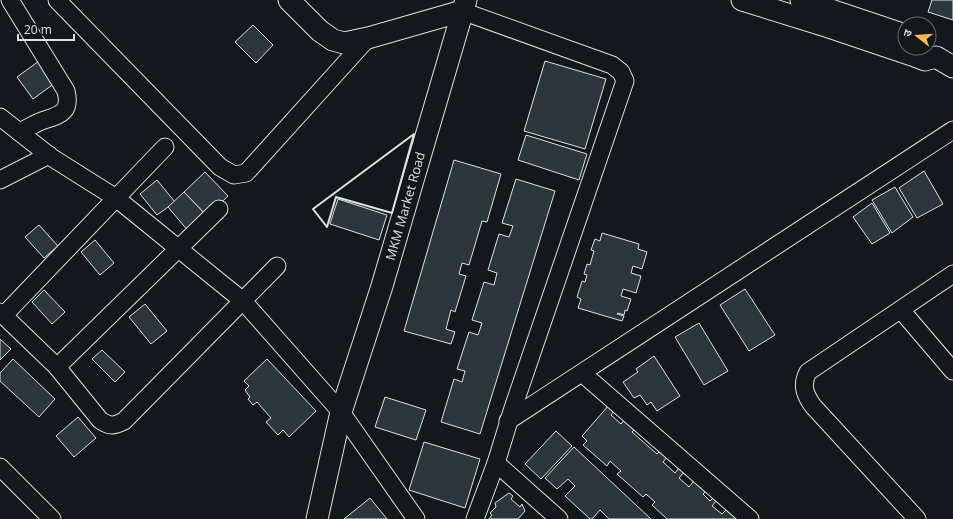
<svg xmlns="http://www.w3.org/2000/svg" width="953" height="519" viewBox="0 0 953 519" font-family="'Open Sans','Noto Sans Devanagari',sans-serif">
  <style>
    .building { fill: #2c363c; stroke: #d8e6dc }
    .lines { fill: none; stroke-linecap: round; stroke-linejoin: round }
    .minor-casing { stroke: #d8e6dc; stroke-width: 19 }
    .tertiary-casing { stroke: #d8e6dc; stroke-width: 23 }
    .minor { stroke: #14181c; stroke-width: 17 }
    .tertiary { stroke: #14181c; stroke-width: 21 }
    .wall { stroke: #d8e6dc; stroke-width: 2 }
    .labels { text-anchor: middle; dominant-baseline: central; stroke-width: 3; stroke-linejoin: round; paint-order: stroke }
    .street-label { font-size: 13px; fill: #d8e6dc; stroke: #14181c }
  </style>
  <rect width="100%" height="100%" fill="#14181c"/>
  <!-- building -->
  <g class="building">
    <path d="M 932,0 L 953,0 L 953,20 L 928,12 Z"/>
    <path d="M 253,25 L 273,45 L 256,63 L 235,42 Z"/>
    <path d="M 39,61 L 55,83 L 33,99 L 17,77 Z"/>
    <path d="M 545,61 L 606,79 L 585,149 L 524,131 Z"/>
    <path d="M 526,135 L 587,154 L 579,180 L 518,160 Z"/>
    <path d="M 454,160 L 501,174 L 487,222 L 482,221 L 469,265 L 462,263 L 459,274 L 466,276 L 455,312 L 451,310 L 446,329 L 455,332 L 451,344 L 404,331 Z"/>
    <path d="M 924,171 L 943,204 L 917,218 L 899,188 Z"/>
    <path d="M 205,172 L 228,196 L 207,216 L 184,192 Z"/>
    <path d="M 516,179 L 555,191 L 480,434 L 441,422 L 454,379 L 462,382 L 465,371 L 457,369 L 469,332 L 478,335 L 482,323 L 472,320 L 484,282 L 494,285 L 497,273 L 488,270 L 499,234 L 509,237 L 513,226 L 502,223 Z"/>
    <path d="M 157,180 L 175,202 L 157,215 L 140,194 Z"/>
    <path d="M 895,187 L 913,217 L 892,233 L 872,200 Z"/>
    <path d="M 184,192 L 207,216 L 189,232 L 168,207 Z"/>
    <path d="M 338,199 L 387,215 L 379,240 L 330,224 Z"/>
    <path d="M 872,203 L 890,233 L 872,244 L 853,217 Z"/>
    <path d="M 39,225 L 58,246 L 44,258 L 25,237 Z"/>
    <path d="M 602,233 L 639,244 L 638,249 L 647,252 L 642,269 L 633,266 L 631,273 L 641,276 L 636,293 L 623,289 L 621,296 L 631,299 L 627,311 L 625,310 L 624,315 L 618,313 L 617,314 L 624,316 L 622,321 L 578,308 L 581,299 L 577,297 L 582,281 L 585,282 L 587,275 L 584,274 L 587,264 L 590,265 L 594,251 L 591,250 L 595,239 L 600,241 Z"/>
    <path d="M 95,240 L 114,263 L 100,275 L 81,252 Z"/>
    <path d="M 745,289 L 775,335 L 749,351 L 720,305 Z"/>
    <path d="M 44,290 L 65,312 L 52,324 L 32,302 Z"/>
    <path d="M 145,304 L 167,331 L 151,344 L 129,317 Z"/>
    <path d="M 699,323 L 728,371 L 704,385 L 675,337 Z"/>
    <path d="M 0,339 L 11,349 L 0,360 Z"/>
    <path d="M 102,350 L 125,372 L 115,382 L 92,359 Z"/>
    <path d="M 654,356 L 680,396 L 657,411 L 651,402 L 647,405 L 640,395 L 634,398 L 623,382 L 638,372 L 636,369 Z"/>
    <path d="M 13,359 L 55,399 L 39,417 L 0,381 L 0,373 Z"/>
    <path d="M 267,359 L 316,411 L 289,437 L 283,430 L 278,435 L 266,422 L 271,418 L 257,402 L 253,405 L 248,399 L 250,397 L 245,390 L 249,386 L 244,381 Z"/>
    <path d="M 385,397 L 426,410 L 416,440 L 375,427 Z"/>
    <path d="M 609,405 L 615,410 L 611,415 L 621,424 L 625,419 L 635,429 L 632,432 L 657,454 L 660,451 L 667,457 L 663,462 L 675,473 L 679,468 L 684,472 L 679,478 L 689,487 L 694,481 L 706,491 L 703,494 L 710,501 L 713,498 L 716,501 L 712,506 L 722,514 L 726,510 L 737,519 L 667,519 L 652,505 L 655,502 L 646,494 L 643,497 L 617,474 L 621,471 L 610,461 L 607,466 L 583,445 L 587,441 L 582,436 Z"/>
    <path d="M 78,417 L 96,438 L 74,457 L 56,436 Z"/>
    <path d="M 556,431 L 572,446 L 541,479 L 525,464 Z"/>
    <path d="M 424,442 L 480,459 L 465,508 L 409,490 Z"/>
    <path d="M 574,447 L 651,519 L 609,519 L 600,510 L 592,519 L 590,519 L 565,496 L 575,486 L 568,479 L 557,489 L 545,478 Z"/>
    <path d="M 509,493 L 513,496 L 511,499 L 520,507 L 522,504 L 525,511 L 518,519 L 489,519 L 492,515 L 490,513 L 496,507 L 495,503 Z"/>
    <path d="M 370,498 L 387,519 L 344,519 Z"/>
  </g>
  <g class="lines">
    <!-- minor casing -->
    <g class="minor-casing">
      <g id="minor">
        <path d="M 10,0 L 66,91 C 72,115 57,115 39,122 C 33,125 26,129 19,132"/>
        <path d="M 57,0 L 220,167 L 234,175 L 246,173 L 368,38"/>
        <path d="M 462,11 L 612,65 L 621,72 L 625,81 L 513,408 L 496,463 L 475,519"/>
        <path d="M 0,117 L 51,157 L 116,198 L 243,301 L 341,412 L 416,519"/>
        <path d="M 0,180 L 49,155"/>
        <path d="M 901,310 L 953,371"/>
        <path d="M 0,312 L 57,367 L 100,420 C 110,427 114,426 124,421 L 277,266"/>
        <path d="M 4,315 L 165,147"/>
        <path d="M 57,367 L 219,209"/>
        <path d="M 582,373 L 750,519"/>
        <path d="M 508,421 L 953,130"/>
        <path d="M 496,463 L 559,519"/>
        <path d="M 0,467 L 52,519"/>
        <path d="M 917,519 L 813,406 C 805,395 801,385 808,372 L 953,274"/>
      </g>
    </g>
    <!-- tertiary casing -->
    <g class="tertiary-casing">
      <g id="tertiary">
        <path d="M 289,0 L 320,31 L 333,40 L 344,43 L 368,38 L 462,11"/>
        <path d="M 742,0 L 829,27 L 912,55 L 925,60 L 936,57 L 953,67"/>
        <path d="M 801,0 L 905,35"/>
        <path d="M 317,519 L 341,412 L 382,286 L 466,0"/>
      </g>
    </g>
    <!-- minor -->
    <use href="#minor" class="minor"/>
    <!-- tertiary -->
    <use href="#tertiary" class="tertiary"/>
    <!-- wall -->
    <path class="wall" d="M 414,134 L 392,213 L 336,197 L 327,227 L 313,209 Z"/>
  </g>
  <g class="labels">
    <!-- street labels -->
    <g class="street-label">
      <text transform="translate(405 206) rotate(-74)">MKM Market Road</text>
    </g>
  </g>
  <!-- north arrow -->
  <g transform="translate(917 36) rotate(287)"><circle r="19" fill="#14181c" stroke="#626a69"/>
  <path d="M0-3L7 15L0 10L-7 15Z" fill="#ffb74d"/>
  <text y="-6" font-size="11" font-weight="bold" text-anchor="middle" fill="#d8e6dc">उ</text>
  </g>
  <!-- scale -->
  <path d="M18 34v6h56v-6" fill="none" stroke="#d8e6dc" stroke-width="2"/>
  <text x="24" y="34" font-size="12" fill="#d8e6dc" stroke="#14181c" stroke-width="3" paint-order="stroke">20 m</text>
</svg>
